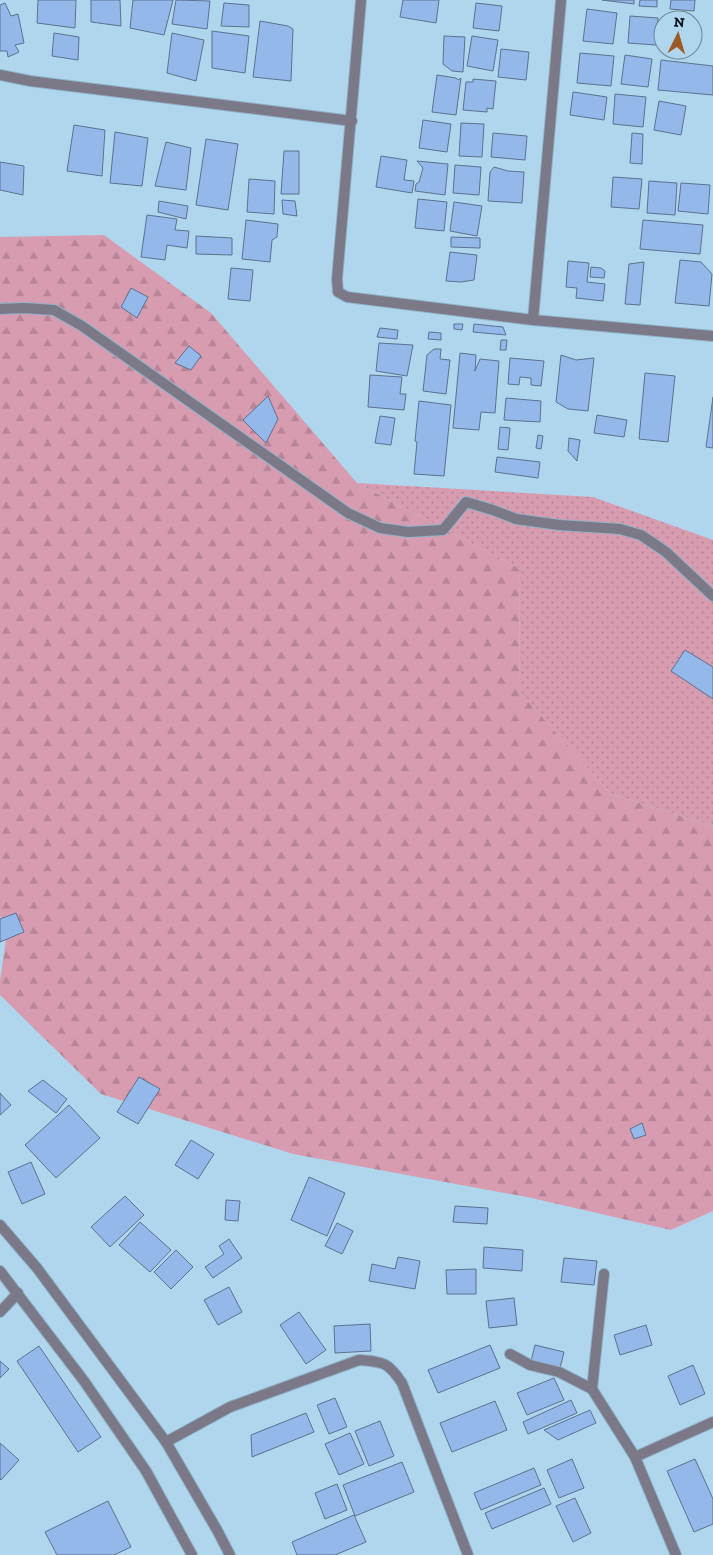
<svg xmlns="http://www.w3.org/2000/svg" width="713" height="1555" viewBox="0 0 713 1555" font-family="'Zilla Slab',serif">
  <style>
    .green { fill: url(#green-dots) }
    .forest { fill: url(#forest-firs) }
    .building { fill: #95b8ea; stroke: #5c718e }
    .lines { fill: none; stroke-linecap: round; stroke-linejoin: round }
    .minor-casing { stroke: #91b2c7; stroke-width: 12 }
    .tertiary-casing { stroke: #91b2c7; stroke-width: 12 }
    .minor { stroke: #7b7887; stroke-width: 10 }
    .tertiary { stroke: #7b7887; stroke-width: 10 }
  </style>
  <defs>
    <pattern id="green-dots" width="8" height="8" patternUnits="userSpaceOnUse" patternTransform="scale(1.25)"><rect width="8" height="8" fill="#d89cb1"/><path d="M2 2h.1M6 6h.1" fill="none" stroke="#b88598" stroke-width="1.8" stroke-linecap="round"/></pattern>
    <pattern id="forest-firs" width="22" height="20" patternUnits="userSpaceOnUse" patternTransform="scale(1.25)"><rect width="22" height="20" fill="#d89cb1"/><path d="M5 1l3.5 6h-7zM16 11l3.5 6h-7z" fill="#b88598"/></pattern>
  </defs>
  <rect width="100%" height="100%" fill="#b0d6ee"/>
  <!-- green -->
  <path class="green" d="M 357,483 L 593,497 L 713,540 L 713,826 L 611,794 L 519,691 L 520,569 Z"/>
  <!-- forest -->
  <path class="forest" d="M 104,235 L 211,313 L 357,483 L 520,569 L 519,691 L 611,794 L 713,826 L 713,1211 L 671,1230 L 527,1197 L 293,1154 L 101,1094 L 0,995 L 0,980 L 8,927 L 0,916 L 0,237 Z"/>
  <!-- building -->
  <g class="building">
    <path d="M 38,0 L 76,0 L 75,28 L 37,23 Z"/>
    <path d="M 91,0 L 120,0 L 121,26 L 91,22 Z"/>
    <path d="M 133,0 L 173,0 L 164,35 L 130,28 Z"/>
    <path d="M 176,0 L 210,1 L 207,29 L 172,24 Z"/>
    <path d="M 403,0 L 439,0 L 436,23 L 400,17 Z"/>
    <path d="M 602,0 L 634,0 L 634,4 Z"/>
    <path d="M 640,0 L 657,0 L 657,7 L 639,6 Z"/>
    <path d="M 671,0 L 695,0 L 694,11 L 670,9 Z"/>
    <path d="M 5,3 L 11,16 L 18,14 L 24,43 L 15,45 L 19,52 L 8,57 L 7,51 L 0,51 L 0,5 Z"/>
    <path d="M 224,3 L 249,5 L 249,27 L 221,26 Z"/>
    <path d="M 476,3 L 502,6 L 499,31 L 473,28 Z"/>
    <path d="M 587,9 L 617,13 L 613,44 L 583,41 Z"/>
    <path d="M 630,16 L 658,18 L 656,45 L 628,43 Z"/>
    <path d="M 260,21 L 288,26 L 293,29 L 291,81 L 253,77 Z"/>
    <path d="M 212,31 L 249,36 L 245,73 L 212,68 Z"/>
    <path d="M 54,33 L 79,37 L 78,60 L 52,56 Z"/>
    <path d="M 172,33 L 204,40 L 196,81 L 167,73 Z"/>
    <path d="M 444,36 L 465,37 L 463,72 L 452,71 L 443,64 Z"/>
    <path d="M 472,36 L 498,40 L 493,71 L 467,66 Z"/>
    <path d="M 501,49 L 529,52 L 526,80 L 498,77 Z"/>
    <path d="M 580,53 L 614,56 L 611,86 L 577,83 Z"/>
    <path d="M 625,55 L 652,59 L 648,87 L 621,84 Z"/>
    <path d="M 661,60 L 713,66 L 713,95 L 658,90 Z"/>
    <path d="M 437,75 L 456,78 L 458,80 L 461,78 L 456,115 L 432,112 Z"/>
    <path d="M 473,79 L 496,81 L 493,109 L 487,108 L 487,112 L 463,110 L 466,82 L 473,82 Z"/>
    <path d="M 573,92 L 607,97 L 604,120 L 570,115 Z"/>
    <path d="M 615,94 L 646,97 L 643,127 L 613,124 Z"/>
    <path d="M 659,101 L 686,106 L 681,135 L 654,130 Z"/>
    <path d="M 423,120 L 451,124 L 447,152 L 419,148 Z"/>
    <path d="M 461,123 L 484,124 L 482,157 L 459,156 Z"/>
    <path d="M 74,125 L 105,130 L 102,176 L 67,171 Z"/>
    <path d="M 115,132 L 148,138 L 142,186 L 110,183 Z"/>
    <path d="M 493,133 L 527,136 L 525,160 L 491,157 Z"/>
    <path d="M 632,133 L 643,134 L 642,164 L 630,163 Z"/>
    <path d="M 206,139 L 238,144 L 228,210 L 196,205 Z"/>
    <path d="M 166,142 L 191,148 L 186,190 L 155,186 Z"/>
    <path d="M 284,151 L 299,151 L 299,194 L 281,194 Z"/>
    <path d="M 381,156 L 407,160 L 404,180 L 414,181 L 412,193 L 376,187 Z"/>
    <path d="M 417,161 L 448,164 L 445,195 L 415,191 L 416,184 L 419,182 L 423,168 Z"/>
    <path d="M 0,162 L 24,166 L 23,195 L 0,190 Z"/>
    <path d="M 455,165 L 481,167 L 479,195 L 453,193 Z"/>
    <path d="M 494,167 L 508,171 L 524,172 L 522,203 L 488,201 L 490,172 Z"/>
    <path d="M 613,177 L 642,179 L 639,209 L 611,207 Z"/>
    <path d="M 249,179 L 275,181 L 274,214 L 247,212 Z"/>
    <path d="M 649,181 L 677,183 L 675,215 L 647,213 Z"/>
    <path d="M 681,183 L 710,185 L 708,214 L 678,211 Z"/>
    <path d="M 418,199 L 447,202 L 444,231 L 415,228 Z"/>
    <path d="M 282,200 L 295,201 L 297,216 L 283,214 Z"/>
    <path d="M 159,201 L 188,206 L 186,219 L 158,212 Z"/>
    <path d="M 454,202 L 482,206 L 477,236 L 450,231 Z"/>
    <path d="M 147,215 L 177,219 L 175,230 L 189,231 L 187,248 L 167,245 L 165,260 L 141,257 Z"/>
    <path d="M 246,220 L 278,224 L 277,237 L 272,240 L 270,262 L 242,259 Z"/>
    <path d="M 643,220 L 703,225 L 700,254 L 640,249 Z"/>
    <path d="M 196,236 L 232,238 L 232,255 L 196,254 Z"/>
    <path d="M 451,237 L 480,238 L 480,248 L 451,247 Z"/>
    <path d="M 450,252 L 477,255 L 474,280 L 461,282 L 446,281 Z"/>
    <path d="M 680,260 L 701,262 L 712,274 L 709,306 L 675,303 Z"/>
    <path d="M 568,261 L 589,263 L 587,282 L 605,284 L 603,301 L 576,298 L 577,288 L 566,287 Z"/>
    <path d="M 644,262 L 640,305 L 625,304 L 629,264 Z"/>
    <path d="M 591,267 L 601,268 L 605,271 L 604,278 L 590,277 Z"/>
    <path d="M 231,268 L 253,270 L 250,301 L 228,299 Z"/>
    <path d="M 131,288 L 148,297 L 137,318 L 121,307 Z"/>
    <path d="M 454,324 L 463,324 L 462,330 L 454,329 Z"/>
    <path d="M 474,324 L 503,327 L 506,335 L 473,332 Z"/>
    <path d="M 380,328 L 398,330 L 397,339 L 377,337 Z"/>
    <path d="M 429,332 L 441,333 L 441,340 L 428,339 Z"/>
    <path d="M 501,340 L 507,340 L 506,350 L 500,350 Z"/>
    <path d="M 379,343 L 413,345 L 407,376 L 376,371 Z"/>
    <path d="M 189,346 L 201,356 L 191,370 L 175,363 Z"/>
    <path d="M 434,349 L 441,349 L 440,359 L 450,360 L 446,394 L 423,391 L 427,355 Z"/>
    <path d="M 460,353 L 476,355 L 475,371 L 480,359 L 499,361 L 495,413 L 481,412 L 479,430 L 453,428 Z"/>
    <path d="M 561,355 L 576,360 L 594,358 L 588,411 L 568,409 L 556,402 Z"/>
    <path d="M 510,358 L 544,361 L 541,386 L 531,385 L 531,378 L 520,377 L 519,385 L 508,384 Z"/>
    <path d="M 645,373 L 675,376 L 668,442 L 639,439 Z"/>
    <path d="M 370,375 L 402,377 L 400,394 L 406,394 L 404,410 L 368,407 Z"/>
    <path d="M 268,396 L 278,419 L 266,443 L 243,420 Z"/>
    <path d="M 713,397 L 713,448 L 706,447 Z"/>
    <path d="M 506,398 L 541,401 L 540,422 L 504,420 Z"/>
    <path d="M 419,401 L 451,405 L 444,476 L 414,474 L 417,442 L 415,441 Z"/>
    <path d="M 597,415 L 627,420 L 624,437 L 594,433 Z"/>
    <path d="M 380,416 L 395,418 L 391,445 L 375,443 Z"/>
    <path d="M 500,427 L 510,428 L 508,450 L 498,449 Z"/>
    <path d="M 538,435 L 543,436 L 541,449 L 536,448 Z"/>
    <path d="M 569,438 L 580,440 L 577,461 L 568,451 Z"/>
    <path d="M 497,457 L 540,462 L 538,478 L 495,472 Z"/>
    <path d="M 685,650 L 713,667 L 713,699 L 671,671 Z"/>
    <path d="M 16,913 L 24,932 L 0,942 L 0,919 Z"/>
    <path d="M 139,1077 L 160,1089 L 138,1124 L 117,1112 Z"/>
    <path d="M 43,1080 L 67,1099 L 56,1113 L 28,1091 Z"/>
    <path d="M 0,1093 L 11,1105 L 0,1115 Z"/>
    <path d="M 69,1105 L 100,1138 L 56,1178 L 25,1145 Z"/>
    <path d="M 642,1123 L 646,1135 L 634,1139 L 630,1129 Z"/>
    <path d="M 191,1140 L 214,1154 L 198,1179 L 175,1165 Z"/>
    <path d="M 31,1162 L 45,1194 L 22,1204 L 8,1172 Z"/>
    <path d="M 309,1177 L 345,1193 L 327,1236 L 291,1220 Z"/>
    <path d="M 125,1196 L 144,1215 L 110,1247 L 91,1227 Z"/>
    <path d="M 226,1200 L 240,1201 L 238,1221 L 225,1220 Z"/>
    <path d="M 455,1206 L 488,1208 L 487,1224 L 453,1222 Z"/>
    <path d="M 140,1222 L 171,1250 L 150,1272 L 119,1245 Z"/>
    <path d="M 337,1223 L 353,1231 L 342,1254 L 325,1246 Z"/>
    <path d="M 229,1239 L 242,1258 L 213,1278 L 205,1267 L 224,1254 L 219,1246 Z"/>
    <path d="M 484,1247 L 523,1250 L 522,1271 L 483,1268 Z"/>
    <path d="M 176,1250 L 193,1267 L 171,1289 L 154,1272 Z"/>
    <path d="M 398,1257 L 420,1261 L 415,1289 L 369,1281 L 372,1264 L 395,1269 Z"/>
    <path d="M 564,1258 L 597,1261 L 594,1285 L 561,1282 Z"/>
    <path d="M 476,1269 L 476,1294 L 447,1294 L 446,1270 Z"/>
    <path d="M 229,1287 L 242,1312 L 218,1325 L 204,1300 Z"/>
    <path d="M 514,1298 L 517,1325 L 489,1328 L 486,1301 Z"/>
    <path d="M 299,1312 L 326,1350 L 306,1364 L 280,1325 Z"/>
    <path d="M 370,1324 L 371,1351 L 335,1353 L 334,1326 Z"/>
    <path d="M 646,1325 L 652,1345 L 620,1355 L 614,1335 Z"/>
    <path d="M 490,1345 L 500,1368 L 438,1393 L 428,1370 Z"/>
    <path d="M 535,1345 L 564,1352 L 559,1372 L 530,1365 Z"/>
    <path d="M 39,1346 L 101,1437 L 78,1452 L 17,1361 Z"/>
    <path d="M 0,1361 L 9,1369 L 0,1378 Z"/>
    <path d="M 693,1365 L 705,1394 L 680,1405 L 668,1376 Z"/>
    <path d="M 554,1378 L 564,1400 L 527,1415 L 517,1393 Z"/>
    <path d="M 335,1398 L 347,1427 L 329,1434 L 317,1405 Z"/>
    <path d="M 571,1400 L 577,1413 L 528,1434 L 523,1422 Z"/>
    <path d="M 495,1401 L 507,1430 L 452,1452 L 440,1423 Z"/>
    <path d="M 590,1410 L 596,1423 L 558,1440 L 544,1430 Z"/>
    <path d="M 306,1413 L 314,1432 L 252,1457 L 251,1435 Z"/>
    <path d="M 380,1421 L 394,1456 L 369,1466 L 355,1431 Z"/>
    <path d="M 350,1433 L 364,1464 L 339,1475 L 325,1444 Z"/>
    <path d="M 0,1443 L 19,1460 L 1,1480 L 0,1479 Z"/>
    <path d="M 572,1459 L 584,1488 L 559,1498 L 547,1470 Z"/>
    <path d="M 695,1459 L 713,1499 L 713,1524 L 694,1532 L 667,1471 Z"/>
    <path d="M 402,1462 L 414,1492 L 355,1516 L 343,1485 Z"/>
    <path d="M 534,1468 L 541,1485 L 481,1510 L 474,1493 Z"/>
    <path d="M 337,1484 L 347,1510 L 325,1519 L 315,1493 Z"/>
    <path d="M 544,1488 L 551,1504 L 492,1529 L 485,1513 Z"/>
    <path d="M 575,1498 L 591,1533 L 573,1542 L 556,1506 Z"/>
    <path d="M 108,1501 L 131,1547 L 114,1555 L 57,1555 L 45,1532 Z"/>
    <path d="M 354,1515 L 366,1542 L 335,1555 L 297,1555 L 292,1542 Z"/>
  </g>
  <g class="lines">
    <!-- minor casing -->
    <g class="minor-casing">
      <g id="minor">
        <path d="M 361,0 L 337,279 L 338,292 L 347,297 L 533,320 L 713,336"/>
        <path d="M 0,75 L 30,81 L 352,121"/>
        <path d="M 0,309 L 24,308 L 54,310 L 82,326 L 348,513 L 380,528 L 408,532 L 443,530 L 466,502 L 493,510 L 516,519 L 559,525 L 620,529 L 641,535 L 666,552 L 713,596"/>
        <path d="M 533,320 L 561,0"/>
        <path d="M 0,1312 L 18,1293"/>
        <path d="M 510,1354 L 530,1365 L 559,1372 L 592,1389 L 635,1457 L 676,1555"/>
        <path d="M 592,1389 L 604,1274"/>
        <path d="M 166,1442 L 230,1407 L 359,1360 C 384,1362 388,1362 402,1383 L 468,1555"/>
        <path d="M 635,1457 L 713,1422"/>
      </g>
    </g>
    <!-- tertiary casing -->
    <g class="tertiary-casing">
      <g id="tertiary">
        <path d="M 0,1225 L 37,1268 L 166,1442 L 217,1530 L 230,1555"/>
        <path d="M 0,1271 L 84,1381 L 146,1471 L 192,1555"/>
      </g>
    </g>
    <!-- minor -->
    <use href="#minor" class="minor"/>
    <!-- tertiary -->
    <use href="#tertiary" class="tertiary"/>
  </g>
  <!-- north arrow -->
  <g transform="translate(678 35) rotate(5)"><circle r="24" fill="#b0d6ee" stroke="#6b8698"/>
  <path d="M0-4L9 19L0 12L-9 19Z" fill="#9c5b26"/>
  <text y="-8" font-size="14" font-weight="bold" text-anchor="middle" fill="#030e16">N</text>
  </g>
</svg>
